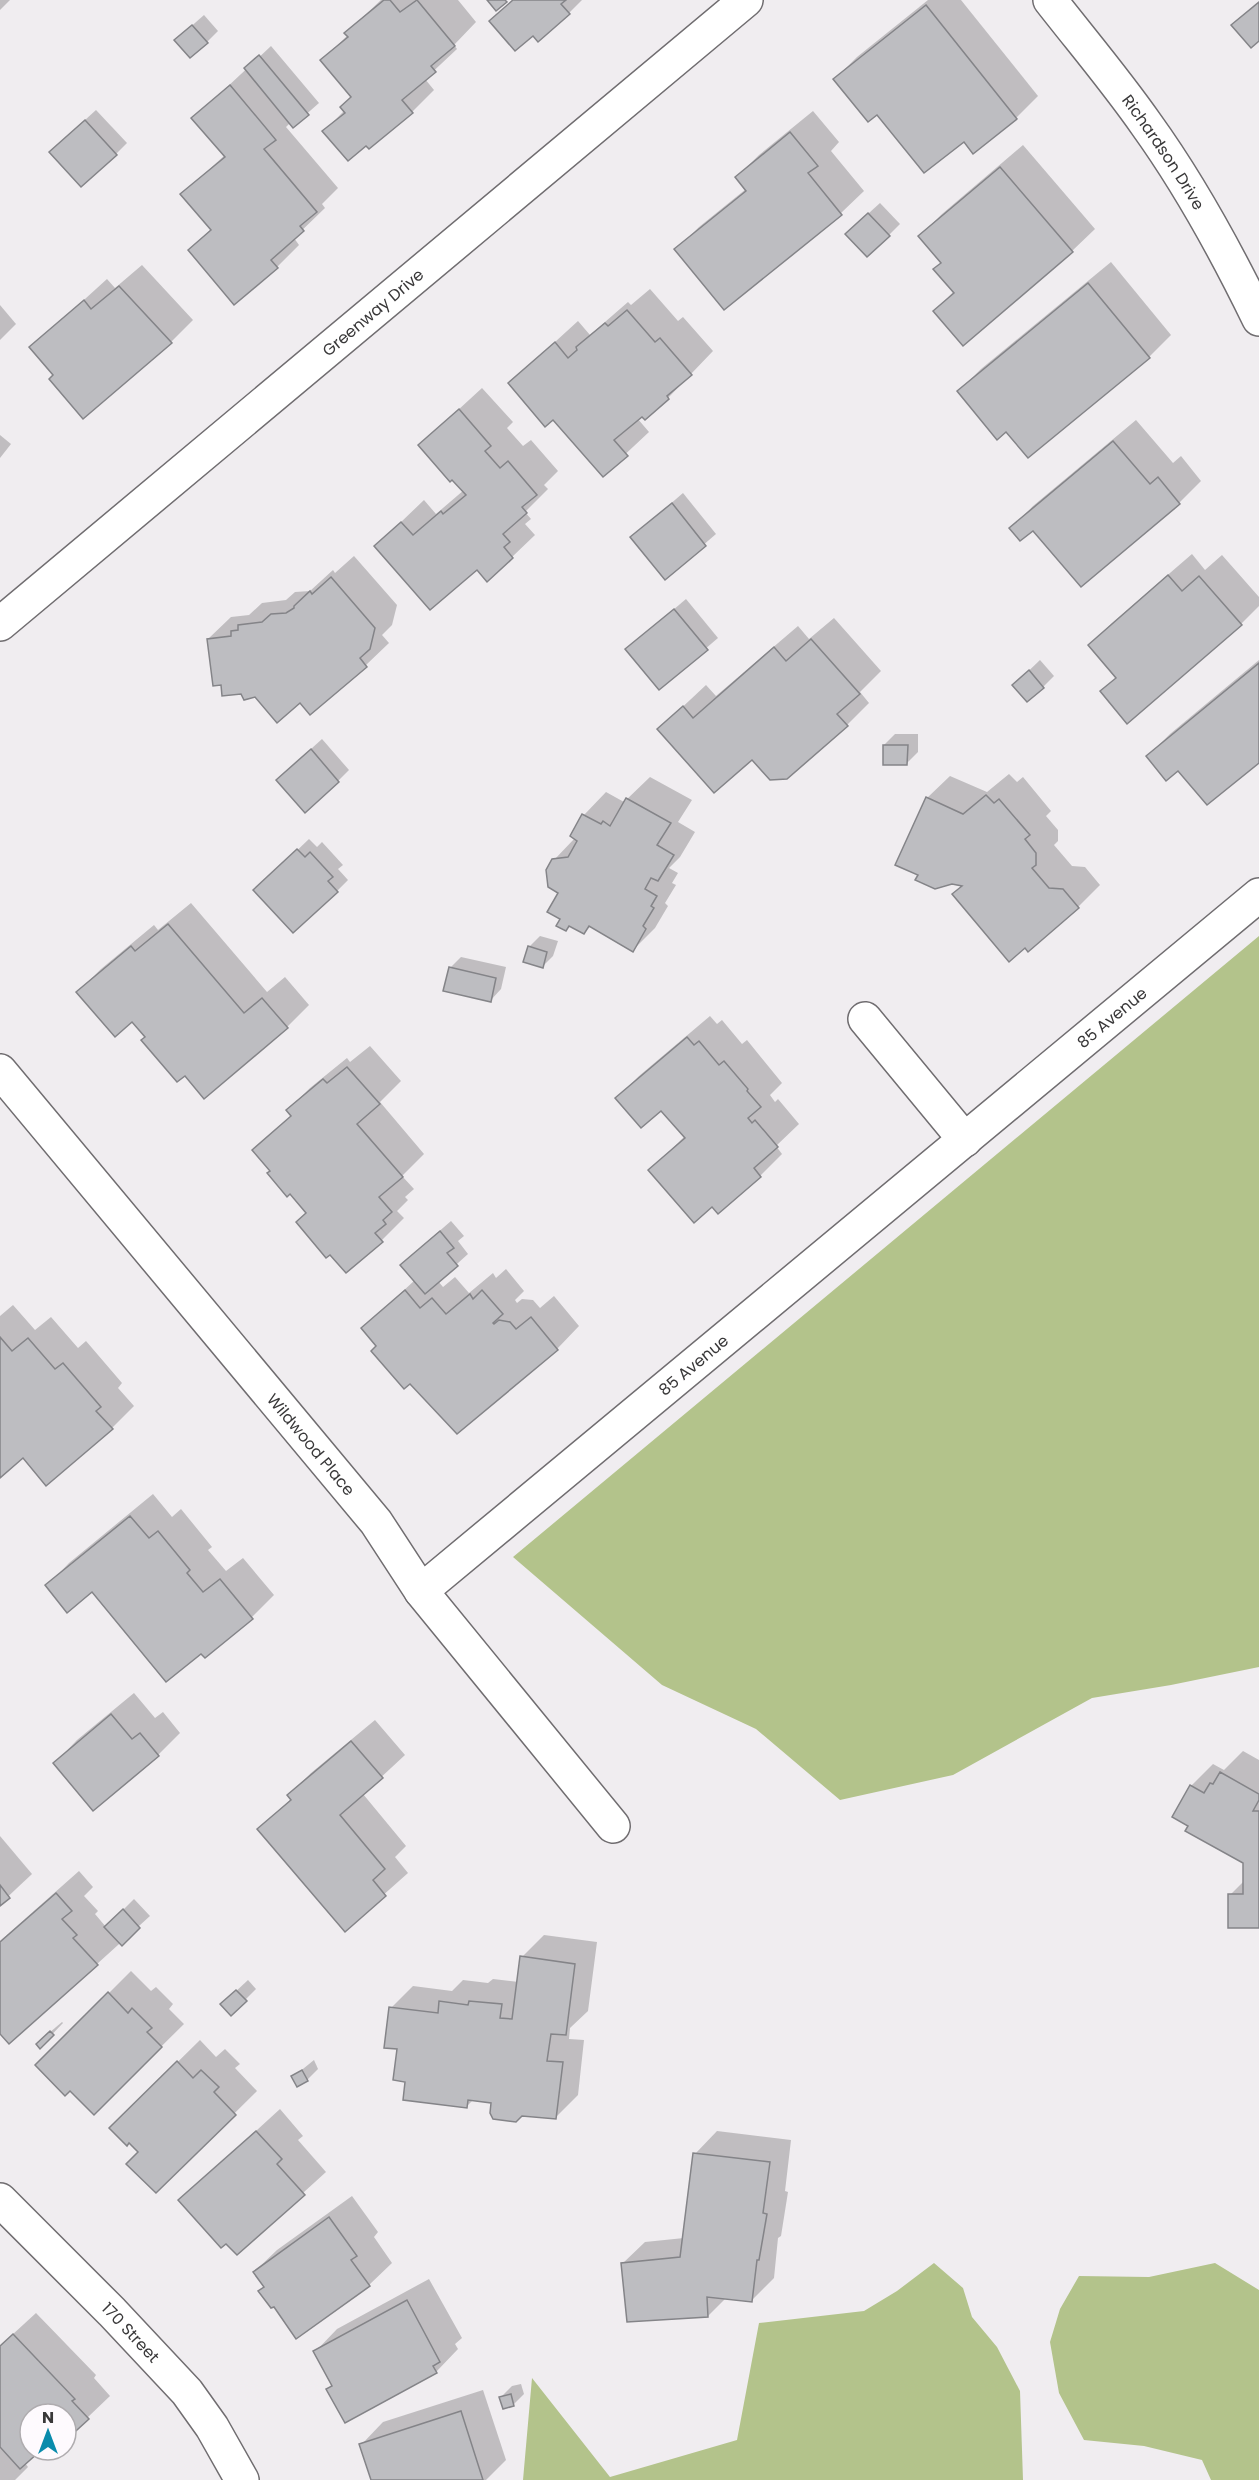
<svg xmlns="http://www.w3.org/2000/svg" width="1259" height="2480" viewBox="0 0 1259 2480" font-family="Poppins,sans-serif">
  <style>
    .forest { fill: #b3c38b }
    .shadow { fill: #0003 }
    .building { fill: #bdbdc1; stroke: #848488; stroke-width: 1.5 }
    .lines { fill: none; stroke-linecap: round; stroke-linejoin: round }
    .minor-casing { stroke: #706d70; stroke-width: 36 }
    .minor { stroke: #fff; stroke-width: 33 }
    .labels { text-anchor: middle; dominant-baseline: central; stroke-width: 4.5; stroke-linejoin: round; paint-order: stroke }
    .street-label { font-size: 16px; fill: #393839; stroke: #fefafe }
  </style>
  <rect width="100%" height="100%" fill="#f0edf0"/>
  <!-- forest -->
  <g class="forest">
    <path d="M 1259,936 L 1259,1667 L 1171,1685 L 1092,1698 L 953,1775 L 840,1800 L 756,1729 L 662,1685 L 513,1557 Z"/>
    <path d="M 934,2263 L 963,2288 L 972,2317 L 997,2347 L 1020,2391 L 1023,2480 L 523,2480 L 532,2378 L 610,2477 L 737,2440 L 759,2323 L 864,2311 L 897,2291 Z"/>
    <path d="M 1215,2263 L 1259,2290 L 1259,2480 L 1211,2480 L 1202,2460 L 1144,2446 L 1084,2440 L 1059,2393 L 1050,2342 L 1060,2309 L 1079,2276 L 1149,2277 Z"/>
  </g>
  <!-- shadow -->
  <g class="shadow">
    <path d="M 0,0 L 10,0 L 0,10 Z"/>
    <path d="M 381,0 L 458,0 L 476,22 L 454,45 L 457,49 L 425,79 L 434,90 L 412,112 L 366,144 L 324,131 L 345,110 L 352,97 L 322,60 L 348,35 L 346,33 Z"/>
    <path d="M 512,0 L 582,0 L 569,13 L 533,34 L 491,21 Z"/>
    <path d="M 928,0 L 961,0 L 1038,96 L 1016,118 L 964,140 L 878,113 L 835,79 L 857,57 Z"/>
    <path d="M 204,15 L 218,31 L 207,42 L 187,30 Z"/>
    <path d="M 271,46 L 319,103 L 294,125 L 291,122 L 286,127 L 338,188 L 322,204 L 325,208 L 294,238 L 299,245 L 277,267 L 190,250 L 211,229 L 182,194 L 225,155 L 194,118 Z"/>
    <path d="M 96,110 L 127,143 L 116,154 L 62,141 Z"/>
    <path d="M 813,111 L 839,142 L 831,151 L 864,191 L 841,213 L 724,308 L 677,249 L 699,227 L 746,189 L 737,177 L 759,155 Z"/>
    <path d="M 1023,145 L 1095,229 L 1072,251 L 963,344 L 935,311 L 954,291 L 942,263 L 920,236 L 942,214 Z"/>
    <path d="M 880,203 L 900,224 L 889,235 L 858,223 Z"/>
    <path d="M 1111,262 L 1171,335 L 1149,357 L 1007,430 L 959,391 L 981,369 Z"/>
    <path d="M 142,265 L 193,320 L 171,342 L 55,375 L 31,348 L 107,279 L 115,288 Z"/>
    <path d="M 650,289 L 678,321 L 683,317 L 713,351 L 668,398 L 637,418 L 649,432 L 603,475 L 554,418 L 510,383 L 578,321 L 590,335 L 628,302 L 631,305 Z"/>
    <path d="M 0,305 L 16,324 L 0,340 Z"/>
    <path d="M 482,388 L 513,422 L 507,428 L 523,446 L 531,440 L 558,471 L 544,485 L 548,489 L 525,512 L 531,519 L 525,524 L 535,535 L 512,557 L 477,568 L 376,546 L 424,500 L 436,514 L 464,490 L 420,445 Z"/>
    <path d="M 1136,420 L 1173,463 L 1181,456 L 1201,481 L 1179,503 L 1033,529 L 1011,529 L 1033,506 Z"/>
    <path d="M 0,435 L 11,444 L 0,458 Z"/>
    <path d="M 683,493 L 716,534 L 665,578 L 632,537 Z"/>
    <path d="M 1192,554 L 1205,570 L 1222,555 L 1259,597 L 1259,606 L 1241,624 L 1102,691 L 1117,677 L 1090,645 L 1112,623 Z"/>
    <path d="M 354,556 L 397,605 L 392,625 L 382,635 L 389,643 L 366,665 L 310,712 L 300,701 L 256,696 L 222,683 L 208,639 L 231,617 L 249,615 L 262,603 L 286,600 L 295,592 L 310,591 L 333,570 L 335,573 Z"/>
    <path d="M 686,599 L 718,638 L 659,688 L 627,649 Z"/>
    <path d="M 834,618 L 881,671 L 860,692 L 869,703 L 847,725 L 752,758 L 659,729 L 706,685 L 716,696 L 798,626 L 809,639 Z"/>
    <path d="M 1040,660 L 1054,676 L 1043,687 L 1014,685 Z"/>
    <path d="M 1259,660 L 1259,761 L 1178,769 L 1148,756 L 1170,734 Z"/>
    <path d="M 895,734 L 918,734 L 918,752 L 907,763 L 884,745 Z"/>
    <path d="M 322,739 L 349,770 L 338,781 L 289,769 Z"/>
    <path d="M 1009,774 L 1017,782 L 1023,777 L 1051,811 L 1046,816 L 1058,830 L 1058,841 L 1054,845 L 1072,866 L 1085,867 L 1100,885 L 1078,907 L 920,875 L 927,798 L 950,776 L 987,792 Z"/>
    <path d="M 650,777 L 692,800 L 678,822 L 695,832 L 680,857 L 669,868 L 678,873 L 672,883 L 676,885 L 665,903 L 668,906 L 655,928 L 633,950 L 591,926 L 584,932 L 562,918 L 560,892 L 554,860 L 575,838 L 572,836 L 584,815 L 606,792 L 624,802 Z"/>
    <path d="M 309,839 L 317,847 L 322,842 L 343,865 L 338,869 L 348,880 L 337,891 L 267,879 Z"/>
    <path d="M 191,903 L 267,992 L 285,977 L 309,1005 L 287,1027 L 185,1074 L 133,1020 L 78,992 L 101,969 L 154,925 L 158,930 Z"/>
    <path d="M 540,936 L 558,941 L 553,956 L 542,967 L 529,947 Z"/>
    <path d="M 461,957 L 506,967 L 501,989 L 490,1001 L 450,968 Z"/>
    <path d="M 710,1016 L 717,1024 L 722,1020 L 742,1044 L 747,1040 L 782,1083 L 770,1095 L 775,1102 L 778,1099 L 799,1124 L 776,1146 L 782,1154 L 760,1176 L 713,1205 L 650,1170 L 685,1136 L 661,1109 L 617,1098 L 639,1076 Z"/>
    <path d="M 370,1046 L 401,1081 L 380,1102 L 424,1154 L 402,1176 L 414,1189 L 405,1197 L 408,1200 L 397,1211 L 404,1218 L 381,1241 L 308,1212 L 254,1150 L 292,1115 L 288,1110 L 310,1088 L 347,1058 L 350,1062 Z"/>
    <path d="M 451,1221 L 464,1236 L 458,1241 L 468,1254 L 438,1281 L 443,1287 L 455,1277 L 469,1293 L 493,1273 L 496,1278 L 506,1269 L 524,1291 L 515,1300 L 517,1303 L 522,1299 L 533,1300 L 540,1308 L 554,1296 L 579,1326 L 557,1349 L 378,1346 L 363,1328 L 415,1280 L 413,1254 Z"/>
    <path d="M 13,1305 L 35,1330 L 51,1317 L 78,1348 L 86,1341 L 122,1383 L 118,1388 L 134,1406 L 112,1428 L 23,1456 L 0,1476 L 0,1316 Z"/>
    <path d="M 153,1494 L 172,1517 L 181,1509 L 212,1547 L 208,1550 L 226,1571 L 243,1558 L 274,1595 L 252,1617 L 205,1656 L 92,1590 L 47,1586 L 69,1563 Z"/>
    <path d="M 134,1693 L 155,1718 L 163,1712 L 180,1733 L 158,1755 L 55,1763 L 77,1740 Z"/>
    <path d="M 375,1720 L 405,1755 L 363,1794 L 406,1846 L 395,1857 L 408,1873 L 345,1929 L 259,1829 L 292,1798 L 289,1795 L 311,1773 Z"/>
    <path d="M 1243,1751 L 1259,1760 L 1259,1926 L 1230,1895 L 1245,1880 L 1245,1862 L 1190,1825 L 1191,1786 L 1213,1764 L 1224,1770 Z"/>
    <path d="M 0,1836 L 32,1874 L 0,1904 Z"/>
    <path d="M 79,1871 L 93,1887 L 84,1896 L 98,1911 L 95,1914 L 106,1927 L 134,1899 L 150,1916 L 97,1964 L 0,2032 L 0,1941 Z"/>
    <path d="M 544,1935 L 597,1942 L 588,2011 L 570,2028 L 569,2039 L 584,2040 L 578,2095 L 555,2118 L 492,2101 L 474,2099 L 467,2106 L 407,2080 L 391,2008 L 413,1986 L 452,1991 L 463,1980 L 488,1983 L 493,1979 L 519,1982 L 522,1957 Z"/>
    <path d="M 131,1971 L 151,1991 L 156,1987 L 173,2004 L 169,2009 L 184,2024 L 94,2113 L 70,2089 L 37,2065 Z"/>
    <path d="M 248,1980 L 256,1989 L 231,2014 L 233,1994 Z"/>
    <path d="M 62,2022 L 63,2023 L 40,2047 L 49,2033 Z"/>
    <path d="M 200,2040 L 216,2057 L 225,2049 L 240,2064 L 235,2068 L 257,2091 L 156,2191 L 140,2152 L 129,2141 L 134,2105 Z"/>
    <path d="M 314,2060 L 318,2069 L 307,2080 L 293,2077 Z"/>
    <path d="M 280,2109 L 303,2136 L 298,2140 L 326,2172 L 237,2253 L 180,2200 Z"/>
    <path d="M 717,2131 L 791,2140 L 785,2191 L 788,2192 L 781,2236 L 778,2238 L 774,2278 L 752,2300 L 726,2298 L 708,2316 L 622,2264 L 645,2242 L 684,2238 L 695,2154 Z"/>
    <path d="M 352,2196 L 378,2232 L 374,2237 L 392,2263 L 369,2285 L 297,2336 L 254,2272 L 277,2250 Z"/>
    <path d="M 429,2279 L 462,2338 L 455,2344 L 458,2349 L 436,2372 L 328,2389 L 333,2384 L 315,2352 L 337,2329 Z"/>
    <path d="M 36,2313 L 96,2375 L 94,2378 L 110,2396 L 66,2438 L 66,2414 L 30,2414 L 30,2450 L 53,2450 L 38,2451 L 25,2463 L 28,2467 L 15,2480 L 0,2480 L 0,2346 Z"/>
    <path d="M 521,2384 L 524,2394 L 513,2405 L 501,2397 L 512,2386 Z"/>
    <path d="M 483,2390 L 506,2460 L 486,2480 L 372,2480 L 361,2445 L 383,2422 Z"/>
  </g>
  <!-- building -->
  <g class="building">
    <path d="M 384,0 L 390,0 L 400,12 L 417,0 L 455,46 L 431,66 L 436,72 L 402,100 L 413,113 L 369,149 L 366,146 L 348,161 L 322,131 L 345,113 L 340,107 L 351,97 L 320,60 L 348,37 L 344,33 Z"/>
    <path d="M 487,0 L 505,0 L 507,2 L 496,11 Z"/>
    <path d="M 513,0 L 566,0 L 561,4 L 570,14 L 538,42 L 533,36 L 515,51 L 489,21 Z"/>
    <path d="M 1259,2 L 1259,41 L 1251,48 L 1231,25 Z"/>
    <path d="M 926,5 L 1017,119 L 973,154 L 964,142 L 924,173 L 877,115 L 868,122 L 833,79 Z"/>
    <path d="M 192,25 L 208,43 L 190,58 L 174,40 Z"/>
    <path d="M 259,55 L 309,115 L 293,128 L 244,68 Z"/>
    <path d="M 230,85 L 276,140 L 264,149 L 317,212 L 300,226 L 304,231 L 271,260 L 278,268 L 234,305 L 188,250 L 211,230 L 180,194 L 225,157 L 191,118 Z"/>
    <path d="M 85,120 L 117,155 L 81,187 L 49,152 Z"/>
    <path d="M 790,132 L 818,166 L 808,173 L 842,215 L 724,310 L 674,249 L 746,191 L 735,177 Z"/>
    <path d="M 1000,167 L 1073,252 L 963,346 L 933,311 L 954,293 L 933,269 L 941,263 L 918,236 Z"/>
    <path d="M 868,213 L 890,236 L 867,257 L 845,234 Z"/>
    <path d="M 1088,283 L 1150,358 L 1028,458 L 1006,432 L 997,440 L 957,391 Z"/>
    <path d="M 119,286 L 172,343 L 83,419 L 49,379 L 53,375 L 29,347 L 84,300 L 91,309 Z"/>
    <path d="M 627,310 L 655,342 L 660,338 L 692,375 L 667,396 L 669,399 L 645,420 L 642,417 L 614,440 L 628,456 L 603,477 L 553,420 L 545,427 L 508,383 L 555,342 L 568,358 L 577,350 L 576,347 L 605,323 L 608,326 Z"/>
    <path d="M 459,409 L 491,446 L 485,451 L 500,468 L 508,461 L 537,495 L 522,507 L 527,513 L 503,534 L 510,542 L 504,547 L 513,558 L 487,582 L 477,570 L 430,610 L 374,546 L 401,522 L 413,535 L 441,511 L 443,514 L 466,495 L 452,480 L 450,482 L 418,445 Z"/>
    <path d="M 1113,441 L 1150,484 L 1158,477 L 1180,504 L 1081,587 L 1033,531 L 1020,541 L 1009,528 Z"/>
    <path d="M 672,503 L 706,546 L 665,580 L 630,537 Z"/>
    <path d="M 1168,575 L 1182,591 L 1199,576 L 1242,625 L 1127,724 L 1100,691 L 1116,678 L 1088,645 Z"/>
    <path d="M 331,577 L 375,628 L 370,649 L 360,658 L 367,667 L 310,715 L 300,703 L 277,723 L 255,697 L 244,700 L 241,694 L 222,696 L 221,685 L 213,686 L 207,639 L 231,636 L 231,631 L 238,630 L 238,625 L 262,622 L 271,614 L 286,613 L 294,608 L 294,606 L 310,591 L 312,594 Z"/>
    <path d="M 674,609 L 708,650 L 659,690 L 625,649 Z"/>
    <path d="M 811,639 L 860,694 L 837,714 L 848,726 L 787,779 L 770,780 L 752,760 L 714,793 L 657,729 L 683,706 L 693,718 L 774,647 L 786,661 Z"/>
    <path d="M 1259,663 L 1259,763 L 1207,805 L 1178,771 L 1166,781 L 1146,756 Z"/>
    <path d="M 1029,670 L 1044,688 L 1027,702 L 1012,685 Z"/>
    <path d="M 883,745 L 908,745 L 907,765 L 883,765 Z"/>
    <path d="M 311,749 L 339,782 L 305,813 L 276,780 Z"/>
    <path d="M 986,795 L 994,803 L 999,799 L 1030,835 L 1025,839 L 1036,853 L 1036,865 L 1032,868 L 1049,888 L 1063,889 L 1079,908 L 1028,952 L 1025,948 L 1009,962 L 952,894 L 962,886 L 952,884 L 935,889 L 915,880 L 918,875 L 895,865 L 926,797 L 963,814 Z"/>
    <path d="M 626,798 L 671,823 L 657,845 L 674,855 L 658,881 L 651,878 L 645,889 L 657,896 L 651,906 L 654,908 L 643,926 L 646,929 L 633,952 L 589,926 L 584,934 L 569,926 L 566,931 L 556,926 L 560,919 L 547,912 L 558,893 L 548,887 L 546,870 L 552,859 L 568,857 L 577,841 L 570,836 L 582,814 L 601,824 L 603,821 L 610,826 Z"/>
    <path d="M 297,849 L 305,857 L 310,852 L 333,877 L 328,881 L 338,892 L 293,933 L 253,890 Z"/>
    <path d="M 168,924 L 244,1013 L 262,998 L 288,1028 L 204,1099 L 185,1076 L 177,1082 L 141,1040 L 145,1037 L 132,1022 L 115,1037 L 76,992 L 131,946 L 135,951 Z"/>
    <path d="M 528,946 L 547,952 L 543,968 L 523,962 Z"/>
    <path d="M 449,967 L 496,978 L 491,1002 L 443,991 Z"/>
    <path d="M 687,1037 L 694,1045 L 699,1041 L 719,1065 L 724,1061 L 748,1089 L 747,1091 L 761,1107 L 748,1118 L 752,1123 L 755,1120 L 778,1147 L 754,1168 L 761,1177 L 718,1214 L 712,1207 L 694,1223 L 648,1170 L 685,1138 L 661,1111 L 641,1128 L 615,1098 Z"/>
    <path d="M 347,1067 L 380,1104 L 357,1124 L 403,1177 L 379,1197 L 392,1212 L 383,1220 L 386,1224 L 375,1233 L 383,1242 L 346,1273 L 330,1255 L 326,1258 L 296,1222 L 306,1213 L 290,1194 L 287,1197 L 267,1173 L 270,1171 L 252,1150 L 291,1116 L 286,1110 L 323,1079 L 327,1083 Z"/>
    <path d="M 440,1231 L 454,1248 L 447,1253 L 458,1266 L 425,1294 L 400,1265 Z"/>
    <path d="M 405,1290 L 420,1308 L 432,1298 L 446,1314 L 470,1294 L 473,1299 L 482,1290 L 503,1314 L 493,1323 L 494,1324 L 499,1320 L 510,1322 L 516,1329 L 531,1317 L 558,1350 L 457,1434 L 410,1384 L 404,1389 L 371,1351 L 376,1346 L 361,1328 Z"/>
    <path d="M 0,1337 L 12,1351 L 28,1338 L 55,1369 L 63,1363 L 101,1407 L 96,1411 L 113,1429 L 46,1486 L 23,1458 L 0,1478 Z"/>
    <path d="M 130,1516 L 149,1538 L 158,1531 L 190,1570 L 187,1573 L 203,1592 L 220,1579 L 253,1619 L 205,1658 L 201,1654 L 166,1682 L 92,1592 L 67,1613 L 45,1585 Z"/>
    <path d="M 111,1714 L 132,1739 L 140,1733 L 159,1756 L 93,1811 L 53,1763 Z"/>
    <path d="M 351,1741 L 383,1778 L 340,1815 L 385,1869 L 373,1880 L 386,1896 L 345,1932 L 257,1829 L 291,1800 L 287,1795 Z"/>
    <path d="M 1220,1772 L 1259,1794 L 1259,1800 L 1253,1811 L 1259,1811 L 1259,1928 L 1228,1928 L 1228,1894 L 1243,1894 L 1243,1863 L 1185,1831 L 1188,1826 L 1172,1817 L 1190,1785 L 1204,1793 L 1210,1783 L 1213,1784 Z"/>
    <path d="M 0,1885 L 10,1898 L 0,1906 Z"/>
    <path d="M 56,1893 L 72,1911 L 62,1919 L 77,1935 L 73,1938 L 98,1965 L 9,2044 L 0,2034 L 0,1942 Z"/>
    <path d="M 123,1909 L 140,1928 L 122,1946 L 104,1927 Z"/>
    <path d="M 520,1956 L 575,1964 L 566,2035 L 551,2034 L 547,2061 L 563,2062 L 556,2119 L 522,2116 L 516,2122 L 493,2119 L 490,2113 L 491,2103 L 468,2100 L 467,2108 L 403,2100 L 405,2082 L 393,2080 L 397,2049 L 384,2048 L 389,2007 L 438,2013 L 439,2001 L 468,2005 L 469,2001 L 502,2004 L 500,2018 L 512,2019 Z"/>
    <path d="M 236,1990 L 247,2001 L 231,2016 L 220,2004 Z"/>
    <path d="M 108,1992 L 128,2013 L 132,2008 L 152,2028 L 147,2032 L 162,2047 L 94,2115 L 70,2091 L 65,2096 L 35,2065 Z"/>
    <path d="M 50,2031 L 54,2035 L 40,2049 L 36,2044 Z"/>
    <path d="M 177,2061 L 193,2078 L 201,2070 L 219,2087 L 214,2092 L 236,2115 L 156,2193 L 126,2164 L 138,2152 L 129,2143 L 127,2146 L 109,2128 Z"/>
    <path d="M 302,2070 L 308,2081 L 297,2087 L 291,2076 Z"/>
    <path d="M 256,2131 L 282,2159 L 277,2164 L 305,2195 L 237,2255 L 226,2244 L 221,2248 L 178,2200 Z"/>
    <path d="M 693,2153 L 770,2162 L 763,2213 L 767,2214 L 759,2260 L 757,2260 L 752,2302 L 707,2297 L 708,2317 L 627,2322 L 621,2263 L 680,2257 Z"/>
    <path d="M 329,2217 L 357,2256 L 351,2260 L 370,2286 L 296,2339 L 274,2307 L 271,2308 L 258,2291 L 264,2287 L 253,2272 Z"/>
    <path d="M 407,2300 L 440,2362 L 433,2366 L 437,2373 L 345,2423 L 326,2389 L 332,2386 L 313,2351 Z"/>
    <path d="M 13,2334 L 75,2399 L 72,2401 L 89,2419 L 66,2440 L 66,2414 L 30,2414 L 30,2450 L 55,2450 L 45,2459 L 38,2453 L 20,2469 L 0,2447 L 0,2346 Z"/>
    <path d="M 511,2394 L 514,2406 L 503,2409 L 499,2397 Z"/>
    <path d="M 461,2411 L 483,2480 L 371,2480 L 359,2444 Z"/>
  </g>
  <g class="lines">
    <!-- minor casing -->
    <g class="minor-casing">
      <g id="minor">
        <path id="s1" d="M 1050,0 C 1082,41 1116,81 1146,124 C 1190,185 1226,251 1259,319"/>
        <path id="s2" d="M 0,624 L 746,0"/>
        <path d="M 865,1019 L 965,1140"/>
        <path id="s3" d="M 0,1071 L 376,1522 L 421,1591 L 613,1826"/>
        <path id="s4" d="M 421,1591 L 1259,895"/>
        <path id="s5" d="M 0,2200 L 112,2312 L 187,2392 L 212,2427 L 242,2480"/>
      </g>
    </g>
    <!-- minor -->
    <use href="#minor" class="minor"/>
  </g>
  <g class="labels">
    <!-- street labels -->
    <g class="street-label">
      <text stroke="none"><textPath href="#s1" startOffset="190">Richardson Drive</textPath></text>
      <text stroke="none"><textPath href="#s2" startOffset="486">Greenway Drive</textPath></text>
      <text stroke="none"><textPath href="#s4" startOffset="898">85 Avenue</textPath></text>
      <text stroke="none"><textPath href="#s4" startOffset="354">85 Avenue</textPath></text>
      <text stroke="none"><textPath href="#s3" startOffset="486">Wildwood Place</textPath></text>
      <text stroke="none"><textPath href="#s5" startOffset="186">170 Street</textPath></text>
    </g>
  </g>
  <!-- north arrow -->
  <g transform="translate(48 2432)"><circle r="28" fill="#fefafe" stroke="#afacaf" stroke-width="1.5"/>
  <path d="M0-4.5L10 22L0 15L-10 22Z" fill="#098bac"/>
  <text y="-9" font-size="16" font-weight="bold" text-anchor="middle" fill="#393839">N</text>
  </g>
</svg>
